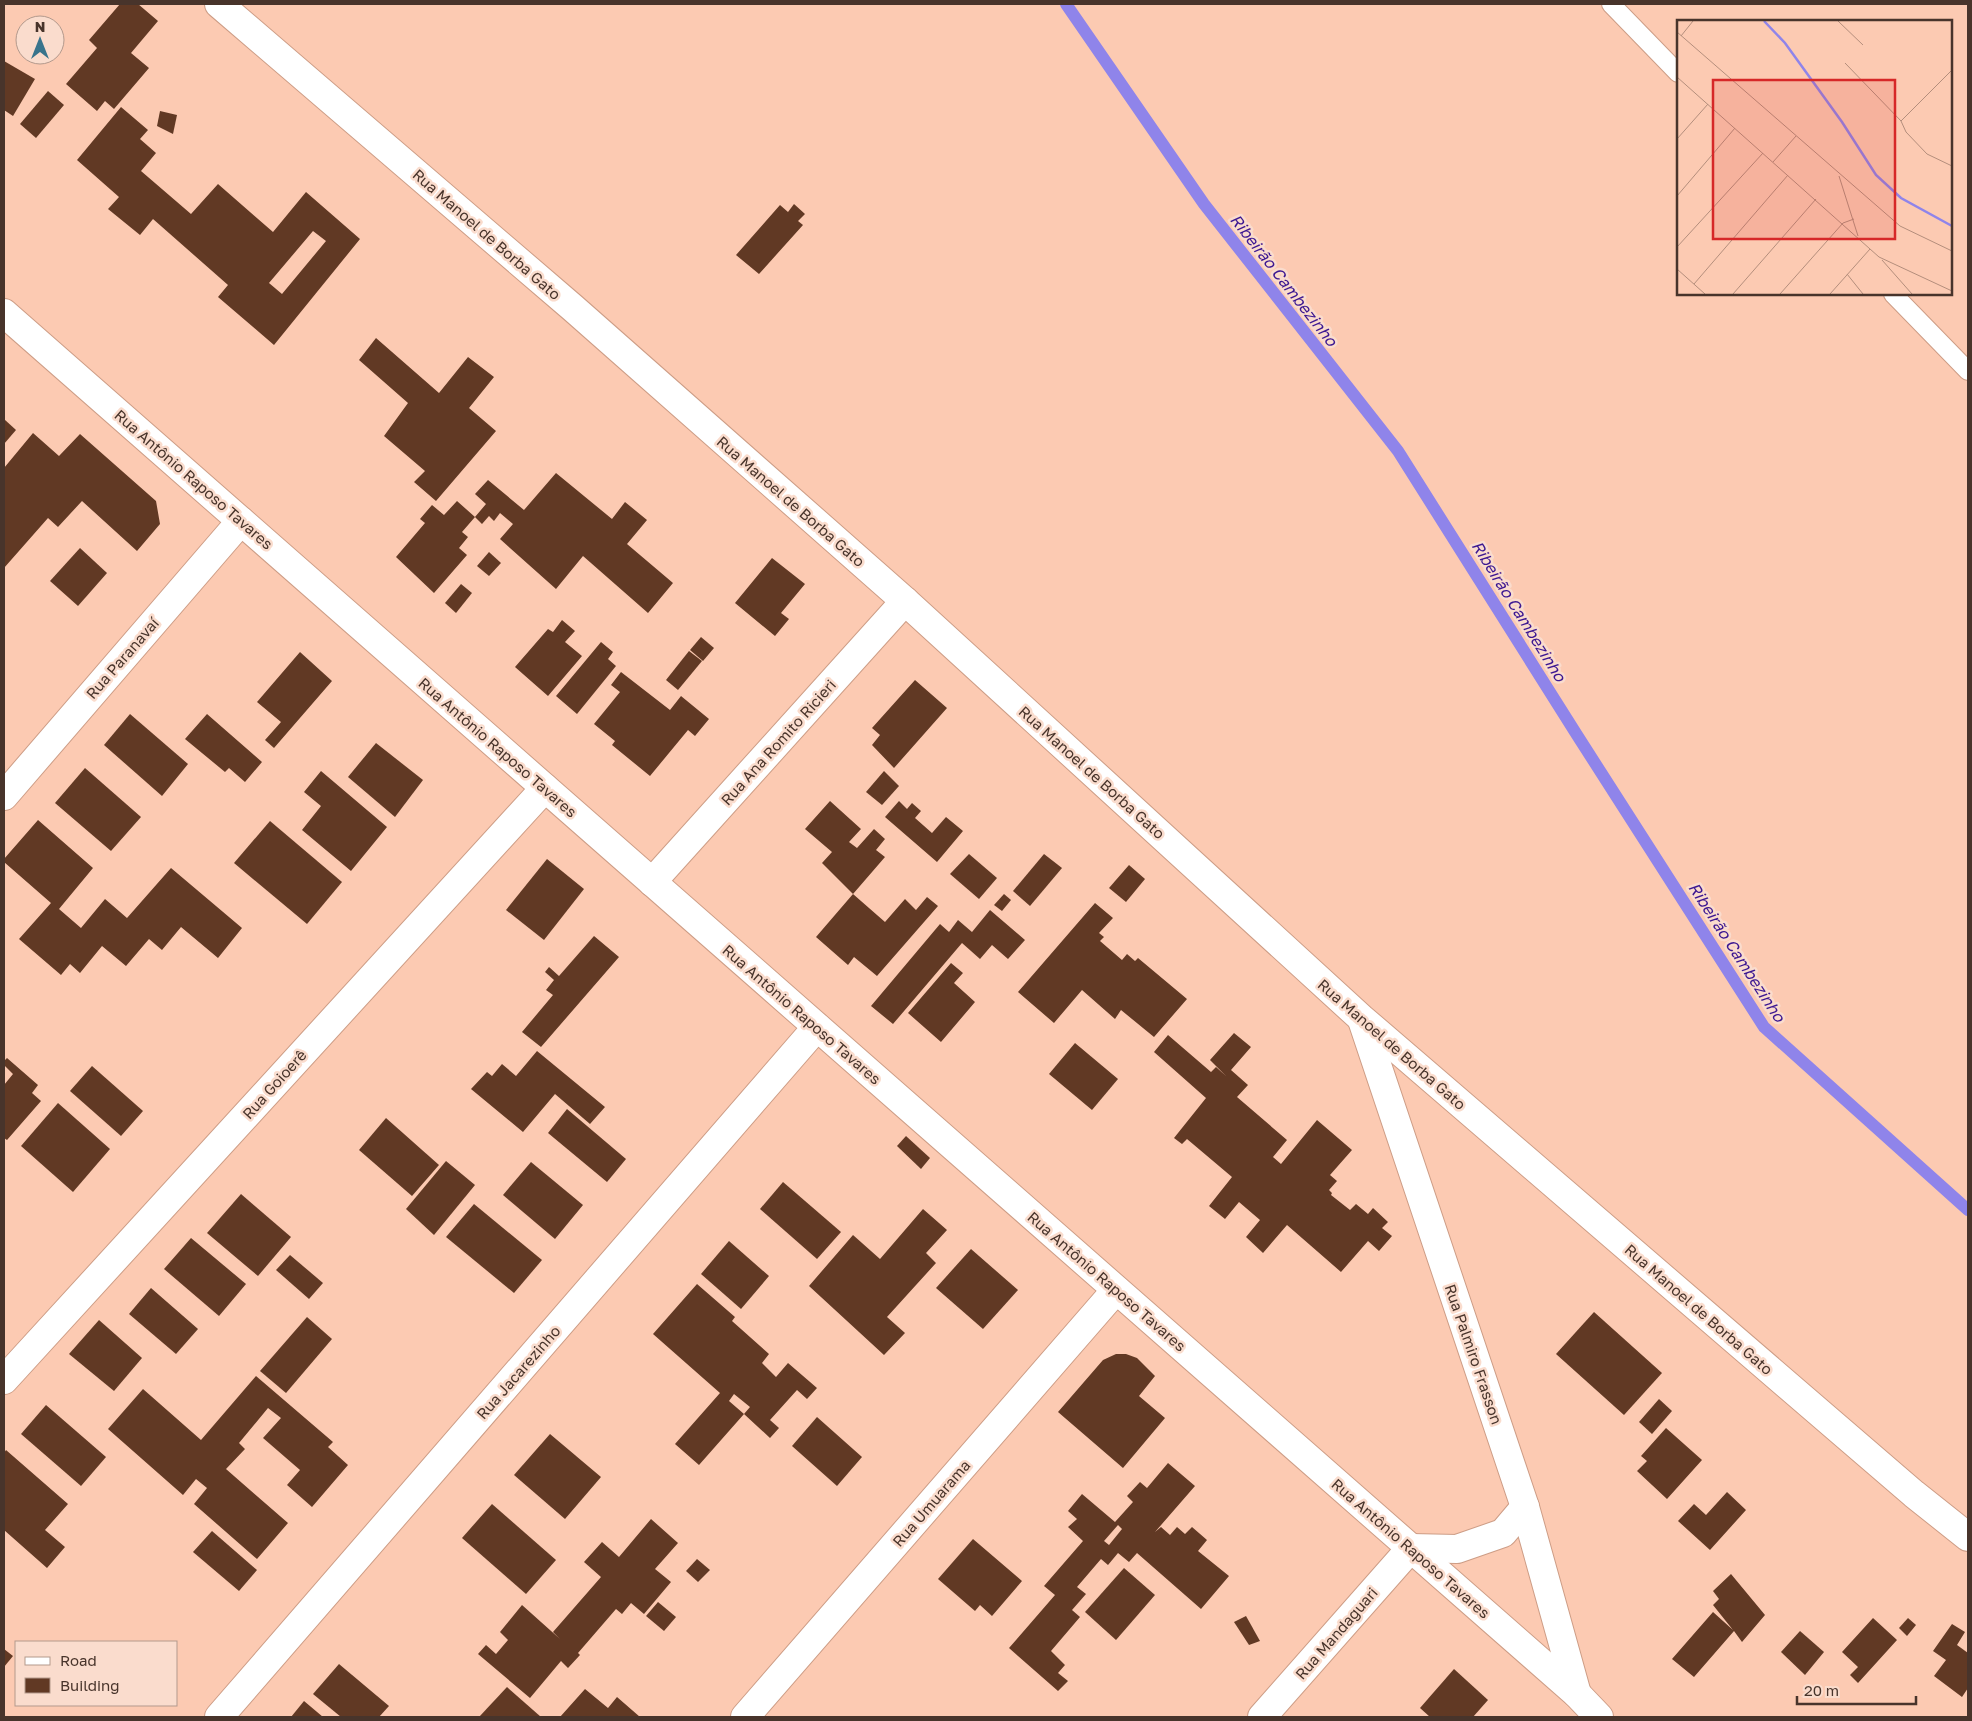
<svg xmlns="http://www.w3.org/2000/svg" width="1972" height="1721" viewBox="0 0 1972 1721" font-family="'Golos Text',sans-serif">
  <style>
    .lines { fill: none; stroke-linecap: round; stroke-linejoin: round }
    .stream { stroke: #8f84ea; stroke-width: 12 }
    .building { fill: #613924; fill-rule: evenodd }
    .service-casing { stroke: #cd9d86; stroke-width: 20 }
    .minor-casing { stroke: #cd9d86; stroke-width: 30 }
    .service { stroke: #fff; stroke-width: 18 }
    .minor { stroke: #fff; stroke-width: 28 }
    .labels { text-anchor: middle; dominant-baseline: central; stroke-width: 5; stroke-linejoin: round; paint-order: stroke }
    .street-label { font-size: 15px; fill: #48342b; stroke: #fadccd }
    .water-label { font-size: 16px; font-style: italic; fill: #3c1791; stroke: #fadccd }
    .inset-river { fill: none; stroke: #8f84ea; stroke-width: 2.5 }
    .inset-road { fill: none; stroke: #b48e7c; stroke-width: 1 }
    .view { fill: #d62828; fill-opacity: 0.15; stroke: #d62828; stroke-width: 2.5 }
    .inset-edge { fill: none; stroke: #48342b; stroke-width: 2.5 }
  </style>
  <rect width="100%" height="100%" fill="#fccab2"/>
  <g class="lines">
    <!-- stream -->
    <path class="stream" d="M 1066,4 L 1204,204 L 1398,451 L 1577,735 L 1764,1027 L 1968,1210"/>
  </g>
  <!-- building -->
  <g class="building">
    <path d="M 120,4 L 138,4 L 158,21 L 131,53 L 149,68 L 114,109 L 105,101 L 97,111 L 66,84 L 97,48 L 89,40 Z"/>
    <path d="M 4,61 L 35,79 L 13,116 L 4,110 Z"/>
    <path d="M 48,91 L 64,105 L 36,138 L 20,124 Z"/>
    <path d="M 121,107 L 148,130 L 140,139 L 156,153 L 141,171 L 191,214 L 218,184 L 273,232 L 306,192 L 360,239 L 274,345 L 218,297 L 228,285 L 153,219 L 140,235 L 108,209 L 119,197 L 77,160 ZM 313,231 L 326,241 L 282,294 L 269,283 Z"/>
    <path d="M 160,111 L 177,115 L 173,134 L 157,126 Z"/>
    <path d="M 794,204 L 805,214 L 798,221 L 803,225 L 759,274 L 736,255 L 780,205 L 788,212 Z"/>
    <path d="M 376,338 L 439,393 L 468,357 L 494,377 L 469,408 L 496,431 L 436,501 L 414,482 L 425,471 L 384,436 L 408,403 L 359,360 Z"/>
    <path d="M 4,419 L 16,430 L 4,444 Z"/>
    <path d="M 33,433 L 59,456 L 80,434 L 156,501 L 160,524 L 137,551 L 82,501 L 58,527 L 48,518 L 4,568 L 4,468 Z"/>
    <path d="M 556,473 L 612,519 L 625,502 L 647,520 L 627,544 L 673,583 L 648,613 L 583,556 L 556,589 L 500,539 L 513,524 L 500,513 L 494,521 L 489,516 L 482,524 L 475,517 L 486,504 L 475,494 L 488,480 L 524,510 Z"/>
    <path d="M 457,501 L 475,517 L 462,532 L 468,537 L 459,548 L 467,555 L 434,593 L 396,557 L 425,523 L 420,519 L 432,505 L 444,515 Z"/>
    <path d="M 80,548 L 107,573 L 78,606 L 50,581 Z"/>
    <path d="M 489,552 L 501,563 L 489,576 L 477,566 Z"/>
    <path d="M 772,558 L 805,584 L 781,613 L 789,619 L 775,636 L 735,603 Z"/>
    <path d="M 461,584 L 472,593 L 456,613 L 445,603 Z"/>
    <path d="M 562,620 L 575,631 L 565,642 L 582,656 L 548,696 L 515,667 L 548,629 L 553,632 Z"/>
    <path d="M 701,637 L 714,648 L 703,661 L 690,650 Z"/>
    <path d="M 601,642 L 613,652 L 608,659 L 616,666 L 577,714 L 556,696 Z"/>
    <path d="M 689,651 L 702,661 L 678,690 L 666,680 Z"/>
    <path d="M 300,652 L 332,681 L 274,748 L 265,740 L 281,722 L 257,702 Z"/>
    <path d="M 621,672 L 670,710 L 681,696 L 709,719 L 695,736 L 688,730 L 650,776 L 612,745 L 615,741 L 594,724 L 620,692 L 611,685 Z"/>
    <path d="M 915,680 L 947,708 L 894,768 L 872,745 L 880,735 L 872,728 Z"/>
    <path d="M 130,714 L 188,764 L 162,796 L 104,745 Z"/>
    <path d="M 207,714 L 262,762 L 245,782 L 229,768 L 225,772 L 185,739 Z"/>
    <path d="M 376,743 L 423,780 L 395,817 L 348,777 Z"/>
    <path d="M 85,768 L 141,817 L 111,851 L 55,803 Z"/>
    <path d="M 321,771 L 387,827 L 351,871 L 302,830 L 321,806 L 304,792 Z"/>
    <path d="M 884,771 L 899,786 L 882,805 L 866,792 Z"/>
    <path d="M 830,801 L 861,829 L 849,842 L 857,848 L 874,829 L 885,839 L 876,850 L 885,857 L 853,894 L 885,922 L 905,899 L 916,910 L 927,897 L 938,906 L 877,976 L 854,957 L 848,965 L 816,937 L 853,894 L 822,863 L 832,852 L 805,829 Z"/>
    <path d="M 899,801 L 907,809 L 912,803 L 921,811 L 915,818 L 932,833 L 946,817 L 963,831 L 937,862 L 885,817 Z"/>
    <path d="M 38,820 L 93,868 L 59,909 L 81,928 L 105,899 L 127,918 L 171,868 L 242,928 L 218,958 L 181,927 L 162,950 L 149,939 L 126,966 L 102,946 L 80,973 L 70,964 L 61,975 L 19,939 L 51,903 L 4,862 L 4,859 Z"/>
    <path d="M 270,821 L 342,882 L 307,924 L 234,863 Z"/>
    <path d="M 969,854 L 997,878 L 979,899 L 950,874 Z"/>
    <path d="M 1044,854 L 1062,868 L 1030,906 L 1013,891 Z"/>
    <path d="M 547,859 L 584,889 L 544,940 L 506,910 Z"/>
    <path d="M 1129,865 L 1145,879 L 1126,902 L 1109,888 Z"/>
    <path d="M 1004,894 L 1011,900 L 1002,911 L 994,905 Z"/>
    <path d="M 1095,903 L 1113,918 L 1099,933 L 1104,937 L 1100,941 L 1122,960 L 1127,954 L 1135,961 L 1138,958 L 1187,999 L 1154,1037 L 1121,1010 L 1115,1019 L 1082,990 L 1054,1023 L 1018,992 Z"/>
    <path d="M 990,910 L 1025,940 L 1008,959 L 992,945 L 980,959 L 962,943 L 893,1024 L 871,1006 L 940,924 L 949,932 L 958,920 L 972,932 Z"/>
    <path d="M 594,936 L 619,957 L 541,1047 L 522,1032 L 553,995 L 546,990 L 554,980 L 545,972 L 549,967 L 559,976 Z"/>
    <path d="M 951,963 L 963,973 L 954,983 L 975,1002 L 941,1042 L 908,1013 Z"/>
    <path d="M 1234,1033 L 1251,1047 L 1231,1070 L 1248,1085 L 1237,1097 L 1287,1140 L 1273,1157 L 1281,1164 L 1317,1120 L 1352,1150 L 1330,1175 L 1337,1181 L 1329,1190 L 1332,1193 L 1331,1195 L 1350,1210 L 1356,1204 L 1368,1214 L 1373,1208 L 1388,1222 L 1382,1228 L 1392,1236 L 1379,1251 L 1368,1241 L 1341,1272 L 1287,1225 L 1263,1253 L 1246,1237 L 1260,1220 L 1239,1202 L 1225,1219 L 1209,1206 L 1232,1177 L 1187,1139 L 1182,1144 L 1174,1138 L 1206,1098 L 1154,1052 L 1168,1035 L 1211,1072 L 1216,1067 L 1226,1076 L 1210,1060 Z"/>
    <path d="M 1075,1043 L 1118,1079 L 1092,1110 L 1049,1074 Z"/>
    <path d="M 537,1051 L 605,1107 L 590,1124 L 555,1094 L 523,1132 L 471,1089 L 487,1072 L 492,1076 L 502,1064 L 516,1076 Z"/>
    <path d="M 7,1058 L 38,1085 L 32,1093 L 41,1101 L 7,1140 L 4,1138 L 4,1085 L 13,1074 L 4,1065 L 4,1061 Z"/>
    <path d="M 92,1066 L 143,1111 L 121,1136 L 70,1091 Z"/>
    <path d="M 58,1103 L 110,1149 L 73,1192 L 21,1146 Z"/>
    <path d="M 567,1109 L 626,1159 L 607,1182 L 548,1133 Z"/>
    <path d="M 386,1118 L 439,1165 L 412,1196 L 359,1150 Z"/>
    <path d="M 906,1136 L 930,1158 L 921,1169 L 897,1146 Z"/>
    <path d="M 446,1161 L 475,1185 L 434,1235 L 406,1209 Z"/>
    <path d="M 531,1162 L 583,1205 L 555,1239 L 503,1195 Z"/>
    <path d="M 783,1182 L 841,1232 L 817,1259 L 760,1209 Z"/>
    <path d="M 241,1194 L 291,1237 L 258,1276 L 207,1233 Z"/>
    <path d="M 474,1204 L 542,1260 L 514,1293 L 446,1237 Z"/>
    <path d="M 923,1209 L 947,1230 L 926,1253 L 936,1263 L 887,1317 L 905,1333 L 884,1355 L 809,1286 L 853,1235 L 880,1259 Z"/>
    <path d="M 191,1238 L 246,1284 L 219,1316 L 164,1269 Z"/>
    <path d="M 729,1241 L 769,1276 L 741,1309 L 701,1274 Z"/>
    <path d="M 971,1249 L 1018,1290 L 983,1329 L 936,1288 Z"/>
    <path d="M 290,1255 L 323,1283 L 309,1299 L 276,1270 Z"/>
    <path d="M 697,1284 L 735,1317 L 732,1321 L 769,1354 L 762,1363 L 776,1377 L 788,1363 L 817,1388 L 807,1399 L 797,1390 L 770,1420 L 779,1428 L 770,1438 L 744,1414 L 750,1407 L 734,1394 L 729,1401 L 744,1414 L 699,1465 L 675,1444 L 720,1393 L 653,1334 Z"/>
    <path d="M 151,1288 L 198,1329 L 176,1354 L 129,1314 Z"/>
    <path d="M 1594,1312 L 1662,1373 L 1624,1415 L 1556,1354 Z"/>
    <path d="M 307,1317 L 332,1339 L 286,1393 L 260,1371 Z"/>
    <path d="M 99,1320 L 142,1358 L 114,1391 L 69,1354 Z"/>
    <path d="M 1116,1354 L 1126,1354 L 1137,1358 L 1155,1376 L 1139,1396 L 1165,1418 L 1123,1468 L 1058,1412 L 1103,1360 Z"/>
    <path d="M 256,1376 L 333,1442 L 328,1447 L 348,1465 L 312,1507 L 287,1485 L 300,1470 L 263,1438 L 281,1418 L 268,1408 L 239,1443 L 245,1449 L 226,1469 L 288,1523 L 257,1559 L 194,1504 L 207,1488 L 196,1479 L 183,1495 L 108,1429 L 143,1389 L 201,1440 Z"/>
    <path d="M 1659,1399 L 1672,1411 L 1652,1434 L 1639,1422 Z"/>
    <path d="M 46,1405 L 106,1457 L 81,1486 L 21,1434 Z"/>
    <path d="M 817,1417 L 862,1457 L 837,1486 L 792,1446 Z"/>
    <path d="M 1666,1428 L 1702,1460 L 1667,1499 L 1637,1471 L 1647,1461 L 1641,1456 Z"/>
    <path d="M 550,1434 L 601,1477 L 565,1519 L 514,1475 Z"/>
    <path d="M 6,1450 L 68,1504 L 45,1530 L 65,1547 L 47,1568 L 4,1530 L 4,1453 Z"/>
    <path d="M 1168,1463 L 1195,1486 L 1155,1532 L 1161,1527 L 1170,1535 L 1177,1527 L 1185,1534 L 1192,1527 L 1207,1540 L 1198,1551 L 1229,1576 L 1201,1609 L 1137,1553 L 1129,1562 L 1118,1553 L 1108,1565 L 1101,1559 L 1077,1587 L 1086,1594 L 1072,1610 L 1080,1617 L 1051,1651 L 1065,1665 L 1058,1673 L 1068,1681 L 1058,1691 L 1009,1648 L 1055,1595 L 1044,1586 L 1083,1541 L 1068,1527 L 1077,1519 L 1068,1511 L 1082,1494 L 1115,1522 L 1133,1502 L 1127,1496 L 1140,1482 L 1147,1488 ZM 1118,1525 L 1122,1529 L 1109,1545 L 1104,1541 Z"/>
    <path d="M 1727,1492 L 1746,1510 L 1710,1550 L 1678,1521 L 1694,1504 L 1706,1515 Z"/>
    <path d="M 492,1504 L 556,1560 L 526,1594 L 462,1538 Z"/>
    <path d="M 651,1519 L 678,1543 L 655,1569 L 671,1582 L 644,1614 L 631,1603 L 622,1614 L 616,1609 L 578,1653 L 580,1655 L 568,1668 L 561,1661 L 530,1698 L 478,1654 L 486,1645 L 496,1654 L 508,1640 L 500,1632 L 522,1605 L 560,1639 L 553,1632 L 601,1577 L 584,1562 L 602,1542 L 619,1557 Z"/>
    <path d="M 212,1531 L 257,1570 L 239,1591 L 193,1552 Z"/>
    <path d="M 973,1539 L 1022,1581 L 992,1616 L 980,1605 L 975,1611 L 938,1579 Z"/>
    <path d="M 697,1559 L 710,1570 L 698,1582 L 686,1571 Z"/>
    <path d="M 1124,1568 L 1155,1595 L 1116,1640 L 1085,1612 Z"/>
    <path d="M 1731,1574 L 1765,1615 L 1742,1642 L 1734,1631 L 1694,1677 L 1672,1659 L 1713,1612 L 1733,1630 L 1713,1605 L 1719,1599 L 1713,1591 Z"/>
    <path d="M 658,1602 L 676,1617 L 664,1631 L 646,1616 Z"/>
    <path d="M 1246,1616 L 1260,1641 L 1249,1645 L 1234,1622 Z"/>
    <path d="M 1873,1618 L 1897,1640 L 1858,1683 L 1850,1675 L 1858,1667 L 1842,1652 Z"/>
    <path d="M 1908,1618 L 1916,1625 L 1907,1636 L 1899,1628 Z"/>
    <path d="M 1952,1624 L 1965,1632 L 1957,1645 L 1968,1653 L 1968,1688 L 1962,1697 L 1934,1676 L 1946,1660 L 1933,1651 Z"/>
    <path d="M 1800,1631 L 1824,1652 L 1805,1675 L 1781,1652 Z"/>
    <path d="M 4,1649 L 13,1656 L 4,1667 Z"/>
    <path d="M 339,1664 L 389,1706 L 379,1717 L 341,1717 L 313,1694 Z"/>
    <path d="M 1454,1669 L 1488,1700 L 1473,1717 L 1430,1717 L 1420,1708 Z"/>
    <path d="M 507,1687 L 541,1717 L 479,1717 Z"/>
    <path d="M 585,1689 L 608,1708 L 617,1697 L 640,1717 L 560,1717 Z"/>
    <path d="M 304,1701 L 323,1717 L 291,1717 Z"/>
  </g>
  <g class="lines">
    <!-- service casing -->
    <g class="service-casing">
      <g id="service">
        <path d="M 1611,4 L 1678,73"/>
        <path d="M 1893,294 L 1968,371"/>
      </g>
    </g>
    <!-- minor casing -->
    <g class="minor-casing">
      <g id="minor">
        <path d="M 219,4 L 573,308 L 905,601 L 1361,1018 L 1914,1494 L 1968,1537"/>
        <path d="M 4,313 L 1577,1694 L 1599,1717"/>
        <path d="M 4,796 L 241,521"/>
        <path d="M 652,882 L 905,601"/>
        <path d="M 1362,1020 L 1525,1507 L 1577,1694"/>
        <path d="M 4,1380 L 545,788"/>
        <path d="M 219,1717 L 817,1027"/>
        <path d="M 745,1717 L 1116,1290"/>
        <path d="M 1262,1717 L 1411,1548 L 1457,1549 L 1503,1533 L 1525,1507"/>
      </g>
    </g>
    <!-- service -->
    <use href="#service" class="service"/>
    <!-- minor -->
    <use href="#minor" class="minor"/>
  </g>
  <g class="labels">
    <!-- street labels -->
    <g class="street-label">
      <text transform="translate(487 234) rotate(41)">Rua Manoel de Borba Gato</text>
      <text transform="translate(194 479) rotate(41)">Rua Antônio Raposo Tavares</text>
      <text transform="translate(791 501) rotate(41)">Rua Manoel de Borba Gato</text>
      <text transform="translate(122 658) rotate(-49)">Rua Paranavaí</text>
      <text transform="translate(778 742) rotate(-48)">Rua Ana Romito Ricieri</text>
      <text transform="translate(498 747) rotate(41)">Rua Antônio Raposo Tavares</text>
      <text transform="translate(1092 772) rotate(42)">Rua Manoel de Borba Gato</text>
      <text transform="translate(802 1014) rotate(41)">Rua Antônio Raposo Tavares</text>
      <text transform="translate(1392 1044) rotate(41)">Rua Manoel de Borba Gato</text>
      <text transform="translate(274 1084) rotate(-48)">Rua Goioerê</text>
      <text transform="translate(1107 1281) rotate(41)">Rua Antônio Raposo Tavares</text>
      <text transform="translate(1699 1309) rotate(41)">Rua Manoel de Borba Gato</text>
      <text transform="translate(1474 1354) rotate(71)">Rua Palmiro Frasson</text>
      <text transform="translate(518 1372) rotate(-49)">Rua Jacarezinho</text>
      <text transform="translate(931 1503) rotate(-49)">Rua Umuarama</text>
      <text transform="translate(1411 1548) rotate(41)">Rua Antônio Raposo Tavares</text>
      <text transform="translate(1336 1633) rotate(-49)">Rua Mandaguari</text>
    </g>
    <!-- water labels -->
    <g class="water-label">
      <text transform="translate(1284 280) rotate(52)">Ribeirão Cambezinho</text>
      <text transform="translate(1519 611) rotate(58)">Ribeirão Cambezinho</text>
      <text transform="translate(1737 952) rotate(57)">Ribeirão Cambezinho</text>
    </g>
  </g>
  <!-- overview -->
  <g transform="translate(1677 20)">
    <rect width="275" height="275" fill="#fccab2"/>
    <path class="inset-river" d="M 87,1 L 108,23 L 165,102 L 199,155 L 224,178 L 275,206"/>
    <path class="inset-road" d="M 161,1 L 186,25M 0,12 L 223,206 L 275,231M 4,16 L 16,1M 168,43 L 224,101 L 229,112 L 250,134 L 275,146M 0,57 L 202,237 L 275,271M 224,101 L 275,50M 0,119 L 31,84M 96,142 L 119,116M 162,156 L 181,216M 0,176 L 58,108M 0,227 L 86,133M 205,240 L 235,274M 0,249 L 28,274M 170,254 L 186,274M 17,264 L 111,155M 56,274 L 139,179M 103,274 L 166,203 L 177,199M 153,274 L 193,229"/>
    <path class="view" d="M 36,60 L 218,60 L 218,219 L 36,219 Z"/>
    <rect width="275" height="275" class="inset-edge"/>
  </g>
  <!-- border -->
  <rect width="1972" height="1721" fill="none" stroke="#48342b" stroke-width="10"/>
  <!-- legend -->
  <rect x="15" y="1641" width="162" height="65" fill="#fadccd" stroke="#b3998c"/>
  <rect x="25" y="1657" width="25" height="8" fill="#ffffff" stroke="#b3998c"/>
  <text x="60" y="1666" font-size="15" fill="#48342b">Road</text>
  <rect x="25" y="1678" width="25" height="15" fill="#613924" stroke="#b3998c"/>
  <text x="60" y="1691" font-size="15" fill="#48342b">Building</text>
  <!-- north arrow -->
  <g transform="translate(40 40)"><circle r="24" fill="#fadccd" stroke="#b3998c"/>
  <path d="M0-4L9 19L0 12L-9 19Z" fill="#39748c"/>
  <text y="-8" font-size="14" font-weight="bold" text-anchor="middle" fill="#48342b">N</text>
  </g>
  <!-- scale -->
  <path d="M1797 1696v8h119v-8" fill="none" stroke="#48342b" stroke-width="2.5"/>
  <text x="1804" y="1696" font-size="15" fill="#48342b" stroke="#fadccd" stroke-width="4" paint-order="stroke">20 m</text>
</svg>
